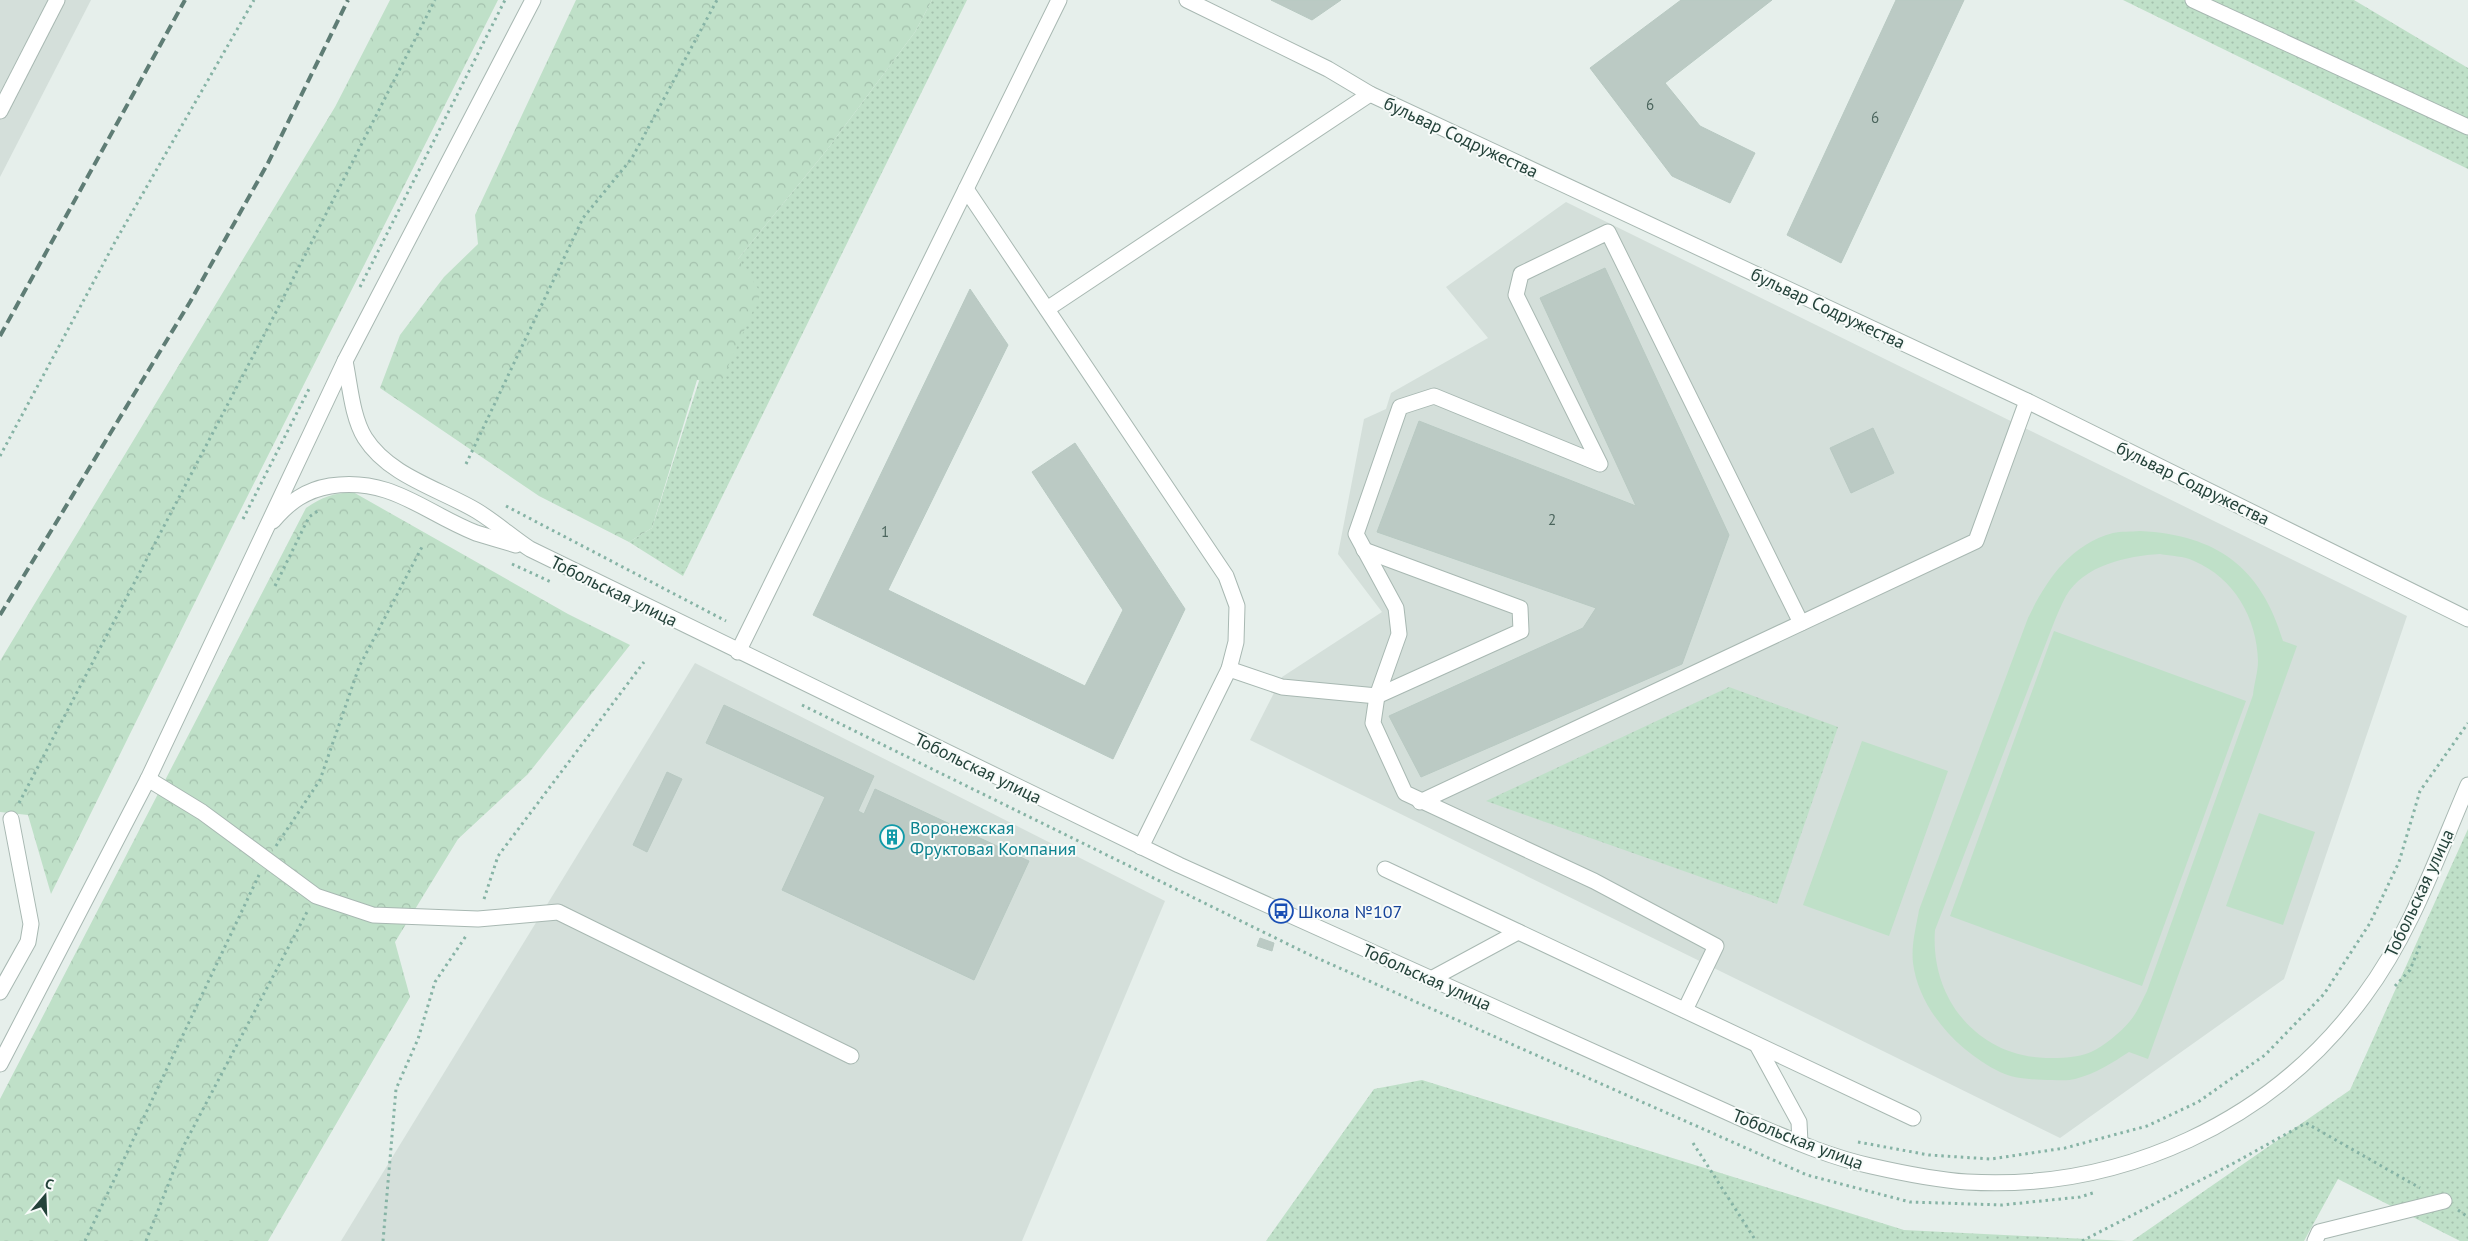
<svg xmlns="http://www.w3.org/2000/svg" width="2468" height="1241" viewBox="0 0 2468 1241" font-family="'PT Sans',sans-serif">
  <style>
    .built { fill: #d4dfda }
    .grass { fill: url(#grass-dots) }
    .forest { fill: url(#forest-crowns) }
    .garden { fill: #bfe0c8; fill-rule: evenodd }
    .building { fill: #bbcac4; stroke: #b8c9c2 }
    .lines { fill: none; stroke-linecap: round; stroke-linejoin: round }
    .minor-casing { stroke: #a8b8b2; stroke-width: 17 }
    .path { stroke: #86b3a5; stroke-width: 3; stroke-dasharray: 2.5 4; stroke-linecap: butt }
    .minor { stroke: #fff; stroke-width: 15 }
    .rail { stroke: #5f7d75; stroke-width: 4; stroke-dasharray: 10 5; stroke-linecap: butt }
    .labels { text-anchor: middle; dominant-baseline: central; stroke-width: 4; stroke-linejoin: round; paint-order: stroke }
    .number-label { font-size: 15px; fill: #4a645c }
    .street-label { font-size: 18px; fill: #24423a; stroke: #f7fbf9 }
    .culture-label { font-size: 18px; fill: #0d838f; stroke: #f7fbf9; text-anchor: start }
    .transit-label { font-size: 18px; fill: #164399; stroke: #f7fbf9; text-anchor: start }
  </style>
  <defs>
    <pattern id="grass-dots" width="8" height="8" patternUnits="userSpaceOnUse" patternTransform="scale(1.25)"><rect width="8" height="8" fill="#bfe0c8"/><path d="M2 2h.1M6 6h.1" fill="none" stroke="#a4c1ad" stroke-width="1.8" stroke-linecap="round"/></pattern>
    <pattern id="forest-crowns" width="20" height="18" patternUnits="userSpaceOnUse" patternTransform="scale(1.25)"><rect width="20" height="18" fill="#bfe0c8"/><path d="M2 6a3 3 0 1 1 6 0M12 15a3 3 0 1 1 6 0" fill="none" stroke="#a4c1ad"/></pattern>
  </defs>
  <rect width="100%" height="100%" fill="#e6efeb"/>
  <!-- built -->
  <g class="built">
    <path d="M 0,0 L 91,0 L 0,177 Z"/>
    <path d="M 1566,202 L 2407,616 L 2284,979 L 2060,1138 L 1250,740 L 1282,677 L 1382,612 L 1338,554 L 1364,419 L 1386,409 L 1391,393 L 1488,338 L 1446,287 Z"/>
    <path d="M 695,663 L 1165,901 L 1022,1241 L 341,1241 Z"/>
  </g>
  <!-- grass -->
  <g class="grass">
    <path d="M 932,0 L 967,0 L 683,576 L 629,542 L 652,528 L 738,259 L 826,151 L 915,32 Z"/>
    <path d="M 2123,0 L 2354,0 L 2468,68 L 2468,169 Z"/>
    <path d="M 1729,687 L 1838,727 L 1777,904 L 1486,801 Z"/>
    <path d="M 2468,829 L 2468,1241 L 2460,1241 L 2338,1179 L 2304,1241 L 2132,1241 L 2350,1090 Z"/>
    <path d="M 1422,1080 L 1904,1230 L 2127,1241 L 1266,1241 L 1374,1089 Z"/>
  </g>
  <!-- forest -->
  <g class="forest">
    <path d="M 390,0 L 498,0 L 238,515 L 51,894 L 28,815 L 0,812 L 0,661 L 335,107 Z"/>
    <path d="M 576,0 L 932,0 L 915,32 L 826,151 L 738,259 L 761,293 L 721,382 L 697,380 L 652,528 L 629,542 L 539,496 L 380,388 L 400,335 L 444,277 L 478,244 L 475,215 Z"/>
    <path d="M 353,492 L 568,614 L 630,645 L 528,774 L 458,839 L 395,942 L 410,997 L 268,1241 L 0,1241 L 0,1099 L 306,508 C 322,497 334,493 353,492 Z"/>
  </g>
  <!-- garden -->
  <g class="garden">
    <path d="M 2140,531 C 2217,535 2261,567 2283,641 L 2297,646 L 2148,1059 L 2129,1052 C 2112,1063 2095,1074 2075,1079 C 2068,1081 2059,1080 2052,1080 C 2036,1080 2014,1079 2000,1072 C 1959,1052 1919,1010 1913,963 C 1911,945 1916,928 1919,910 L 2028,618 C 2046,581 2069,545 2113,533 C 2121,531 2131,532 2140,531 ZM 2160,554 C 2171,556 2184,556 2194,561 C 2234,578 2257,618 2258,661 C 2258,672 2254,684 2253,695 L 2147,991 C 2142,1001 2137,1013 2130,1021 C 2121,1032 2104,1046 2091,1052 C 2077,1058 2061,1058 2046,1058 C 1976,1056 1930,997 1935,930 L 2053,625 C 2057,615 2061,605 2066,596 C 2084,565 2127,556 2160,554 Z"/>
    <path d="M 2054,631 L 2246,701 L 2142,986 L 1950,916 Z"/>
    <path d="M 1862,741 L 1948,771 L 1889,936 L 1803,905 Z"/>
    <path d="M 2259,813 L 2315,832 L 2283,925 L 2226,906 Z"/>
  </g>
  <!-- building -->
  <g class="building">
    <path d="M 1271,0 L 1341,0 L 1312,20 Z"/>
    <path d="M 1681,0 L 1772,0 L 1665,83 L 1700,126 L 1755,153 L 1730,203 L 1672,176 L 1590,68 Z"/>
    <path d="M 1896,0 L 1964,0 L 1841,263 L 1787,235 Z"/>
    <path d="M 1605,268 L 1729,535 L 1682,664 L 1421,777 L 1389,716 L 1583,628 L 1596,608 L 1377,532 L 1419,421 L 1636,506 L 1540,298 Z"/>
    <path d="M 970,289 L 1008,345 L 888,590 L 1085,686 L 1123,610 L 1032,472 L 1075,443 L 1185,609 L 1113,759 L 813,615 Z"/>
    <path d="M 1873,428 L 1894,473 L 1851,493 L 1830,448 Z"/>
    <path d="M 724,705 L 874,776 L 858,811 L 864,814 L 875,789 L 1029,861 L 974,980 L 782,890 L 825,797 L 706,743 Z"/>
    <path d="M 667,772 L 682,779 L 647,852 L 633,845 Z"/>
    <path d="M 1260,938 L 1274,943 L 1272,951 L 1257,946 Z"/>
  </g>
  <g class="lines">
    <!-- minor casing -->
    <g class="minor-casing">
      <g id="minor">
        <path d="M 1187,0 L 1328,69 L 1370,94 L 2027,401 L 2468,619"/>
        <path d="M 2193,0 L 2468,127"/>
        <path d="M 0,111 L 57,0"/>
        <path d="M 966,189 L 1226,576 L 1237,606 L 1236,642 L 1229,669 L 1141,847"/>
        <path d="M 1047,309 L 1370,94"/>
        <path d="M 345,361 C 350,385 352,417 365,438 C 389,476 440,489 477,511 C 495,522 512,537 530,549 L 1179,865 L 1749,1122 C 1789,1139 1829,1157 1871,1166 C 1902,1173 1935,1180 1967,1182 C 2122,1191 2272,1122 2364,996 C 2411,933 2437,857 2468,785"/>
        <path d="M 273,521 C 289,502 306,490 330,486 C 392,477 423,512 476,533 C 489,537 503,541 516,545"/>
        <path d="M 738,652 L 1059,0"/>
        <path d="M 1229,669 L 1282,687 L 1377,696 L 1521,631 L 1520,608 L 1364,550"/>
        <path d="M 148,779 L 202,812 L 316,896 L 373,915 L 478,919 L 558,912 L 851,1056"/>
        <path d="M 1420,802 L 1976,541 L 2027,401"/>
        <path d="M 1385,869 L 1913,1118"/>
        <path d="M 1431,979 L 1518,932"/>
        <path d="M 0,992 L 28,942 L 31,924 L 11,819"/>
        <path d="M 1685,1010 L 1716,946 L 1594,881 L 1405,793 L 1373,723 L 1377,696 L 1399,634 L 1396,608 L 1356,534 L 1400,407 L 1434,396 L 1600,464 L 1516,295 L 1521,274 L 1608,232 L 1801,623"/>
        <path d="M 1757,1045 L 1799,1122 L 1800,1143"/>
        <path d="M 0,1064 L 148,779 L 345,361 L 533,0"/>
        <path d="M 2315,1241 L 2319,1232 L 2444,1201"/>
      </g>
    </g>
    <!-- path -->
    <g class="path">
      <path d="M 360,287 L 505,0"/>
      <path d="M 0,456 L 115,242 L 254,0"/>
      <path d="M 466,464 L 583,218 L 632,158 L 717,0"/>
      <path d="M 506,506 L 726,621"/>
      <path d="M 243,519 L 310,387"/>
      <path d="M 512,564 L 551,582"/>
      <path d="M 275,586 L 309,517 L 319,510"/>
      <path d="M 802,705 L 1308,954 L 1807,1175 L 1910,1202 L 2002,1205 L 2080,1197 L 2096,1192"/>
      <path d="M 19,803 L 275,314 L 435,0"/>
      <path d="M 276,846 L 320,780 L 359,667 L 423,545"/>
      <path d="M 484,899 L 498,856 L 644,662"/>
      <path d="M 2395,986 L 2410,970 L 2421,943"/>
      <path d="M 1858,1142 L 1929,1155 L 1991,1159 L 2065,1148 L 2147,1126 L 2198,1102 L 2265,1055 L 2324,994 L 2370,923 L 2399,862 L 2420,791 L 2468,723"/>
      <path d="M 1693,1143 L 1756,1241"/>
      <path d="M 2458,1210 L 2468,1217"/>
      <path d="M 85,1241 L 259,875"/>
      <path d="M 146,1241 L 183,1147 L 307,912"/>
      <path d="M 383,1241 L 396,1089 L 418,1039 L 435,982 L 466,936"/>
      <path d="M 2082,1241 L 2234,1163 L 2306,1123 L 2420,1188"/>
    </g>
    <!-- minor -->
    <use href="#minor" class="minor"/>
    <!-- rail -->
    <g class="rail">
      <path d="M 0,336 L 185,0"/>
      <path d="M 0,615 L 190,302 L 268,163 L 348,0"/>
    </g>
  </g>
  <!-- icons -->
  <defs>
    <g id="building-ring" transform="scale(1.25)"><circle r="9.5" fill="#f7fbf9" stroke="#0f9aa8" stroke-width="1.5"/><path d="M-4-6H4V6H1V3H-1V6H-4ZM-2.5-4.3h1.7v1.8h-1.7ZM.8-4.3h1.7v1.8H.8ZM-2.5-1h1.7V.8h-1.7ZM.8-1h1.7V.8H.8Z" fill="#0f9aa8"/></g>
    <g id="bus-ring" transform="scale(1.25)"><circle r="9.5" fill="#f7fbf9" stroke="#1a4fb4" stroke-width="1.5"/><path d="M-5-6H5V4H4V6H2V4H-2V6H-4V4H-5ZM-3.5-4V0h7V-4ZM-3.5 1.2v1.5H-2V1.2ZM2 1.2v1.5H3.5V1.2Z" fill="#1a4fb4"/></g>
  </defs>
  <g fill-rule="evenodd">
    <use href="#building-ring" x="892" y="837"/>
    <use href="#bus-ring" x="1281" y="911"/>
  </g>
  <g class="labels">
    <!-- number labels -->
    <g class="number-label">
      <text x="1650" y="104">6</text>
      <text x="1875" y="117">6</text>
      <text x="1552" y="519">2</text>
      <text x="885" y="531">1</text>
    </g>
    <!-- street labels -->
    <g class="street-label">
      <text transform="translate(1461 137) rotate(25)">бульвар Содружества</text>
      <text transform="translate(1828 308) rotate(25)">бульвар Содружества</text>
      <text transform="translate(2193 483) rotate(26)">бульвар Содружества</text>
      <text transform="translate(614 591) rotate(26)">Тобольская улица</text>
      <text transform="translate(978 768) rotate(26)">Тобольская улица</text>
      <text transform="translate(2419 893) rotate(-65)">Тобольская улица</text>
      <text transform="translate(1427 977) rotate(24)">Тобольская улица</text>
      <text transform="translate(1798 1139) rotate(21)">Тобольская улица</text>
    </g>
    <!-- culture labels -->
    <g class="culture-label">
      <text x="910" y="827">Воронежская<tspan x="910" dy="21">Фруктовая Компания</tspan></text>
    </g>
    <!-- transit labels -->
    <g class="transit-label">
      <text x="1298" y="911">Школа №107</text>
    </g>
  </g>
  <!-- north arrow -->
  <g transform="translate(45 1196) rotate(19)" stroke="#f7fbf9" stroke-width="4" paint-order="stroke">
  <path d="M0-4L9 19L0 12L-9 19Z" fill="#24423a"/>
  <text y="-8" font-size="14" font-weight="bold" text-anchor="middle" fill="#24423a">С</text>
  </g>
</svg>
